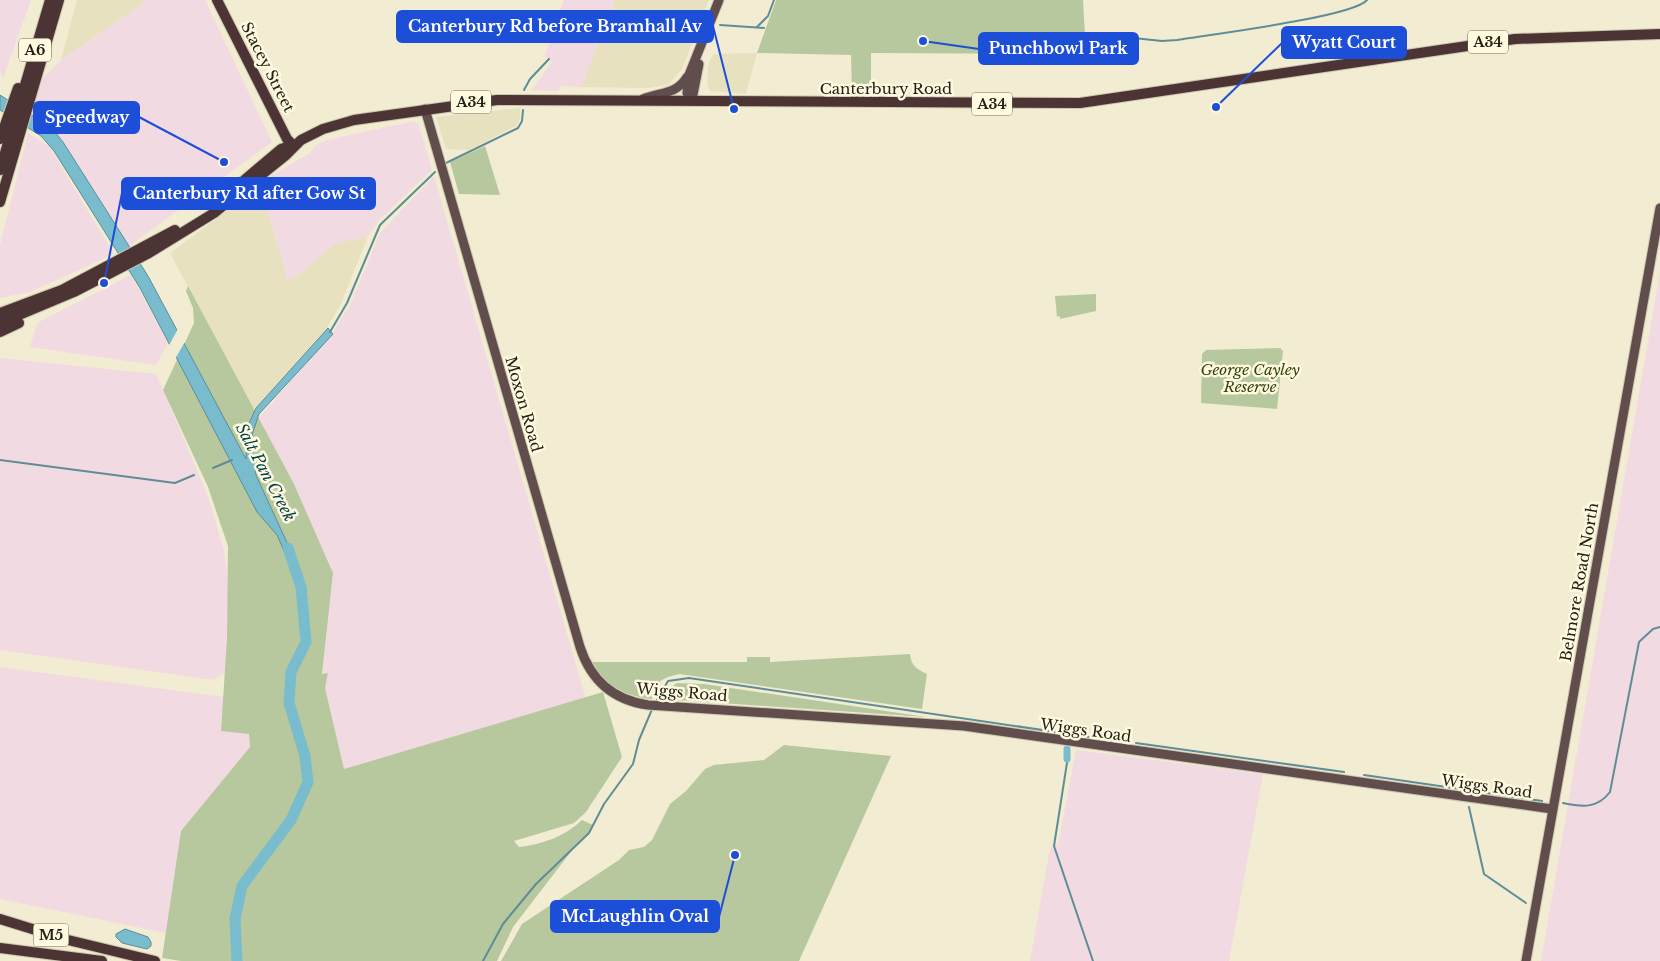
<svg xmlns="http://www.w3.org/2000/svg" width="1660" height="961" viewBox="0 0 1660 961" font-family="'Libre Baskerville',serif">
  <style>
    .built { fill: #e8e1bf }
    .industrial { fill: #f2dae3 }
    .green { fill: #b8c89e }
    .water { fill: #79bccd; stroke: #5f8d96 }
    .pier { fill: #f1ecd2 }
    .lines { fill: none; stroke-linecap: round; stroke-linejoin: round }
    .stream { stroke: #5f8d96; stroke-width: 2 }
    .canal { stroke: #79bccd; stroke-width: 7 }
    .river { stroke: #79bccd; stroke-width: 11 }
    .major-casing { stroke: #ccc7b0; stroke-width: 11 }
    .highway-casing { stroke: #ccc7b0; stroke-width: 12 }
    .major { stroke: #624d4d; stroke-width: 9 }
    .highway { stroke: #4c3435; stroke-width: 10 }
    .labels { text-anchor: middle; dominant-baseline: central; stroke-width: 5; stroke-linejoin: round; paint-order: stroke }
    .shield { fill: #fff9df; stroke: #646153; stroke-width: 1 }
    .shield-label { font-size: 14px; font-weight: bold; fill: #222017 }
    .street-label { font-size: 15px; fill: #222017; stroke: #fff9df }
    .park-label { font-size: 15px; font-style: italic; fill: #33440b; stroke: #fff9df }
    .water-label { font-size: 16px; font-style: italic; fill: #00414e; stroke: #fff9df }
    .leader { fill: none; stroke: #1d4ed8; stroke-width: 2 }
    .callout-dot { fill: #1d4ed8; stroke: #fff9df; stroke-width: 2 }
    .callout { fill: #1d4ed8; stroke: #1d4ed8; stroke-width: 2 }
    .callout-label { font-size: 16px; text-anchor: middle; font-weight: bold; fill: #fff }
  </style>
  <rect width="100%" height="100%" fill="#f1ecd2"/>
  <!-- built -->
  <g class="built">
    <path d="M 77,0 L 148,0 L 61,60 Z"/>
    <path d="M 615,0 L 709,0 L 682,69 L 668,85 L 648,88 L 581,87 Z"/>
    <path d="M 757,53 L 746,94 L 710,91 L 707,85 L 708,66 L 713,54 Z"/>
    <path d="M 520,108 L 520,118 L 516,126 L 469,150 L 446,149 L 436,117 Z"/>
    <path d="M 261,186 L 288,281 L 304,271 L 334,244 L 368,236 L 340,306 L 326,329 L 253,410 L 170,253 Z"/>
  </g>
  <!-- industrial -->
  <g class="industrial">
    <path d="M 0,0 L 31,0 L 3,78 L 0,70 Z"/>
    <path d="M 148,0 L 205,0 L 272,142 L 128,247 L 31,116 L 43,78 L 61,60 Z"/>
    <path d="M 564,0 L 615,0 L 581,87 L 561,86 L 558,91 L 532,90 L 552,62 L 545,56 Z"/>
    <path d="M 414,121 L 419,125 L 432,170 L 379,220 L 368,236 L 334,244 L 304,271 L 288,281 L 261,186 L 272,175 L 310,153 L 316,145 L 327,140 Z"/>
    <path d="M 28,133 L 49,146 L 114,254 L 30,292 L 0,298 L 0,245 Z"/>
    <path d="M 434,176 L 586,699 L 344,769 L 325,688 L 328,673 L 322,675 L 333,573 L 294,484 L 258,419 L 333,332 L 351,303 L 380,233 Z"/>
    <path d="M 1660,272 L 1660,961 L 1541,961 Z"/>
    <path d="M 131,275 L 168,343 L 156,365 L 30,347 L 37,323 Z"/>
    <path d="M 0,358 L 156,374 L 208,496 L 224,551 L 233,614 L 229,670 L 213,680 L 0,650 Z"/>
    <path d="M 0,667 L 224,697 L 221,730 L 250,734 L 250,747 L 182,831 L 166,933 L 0,899 Z"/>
    <path d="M 1076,750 L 1263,774 L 1229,961 L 1030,961 L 1050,848 L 1058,845 Z"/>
  </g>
  <!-- green -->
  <g class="green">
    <path d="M 776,0 L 1083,0 L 1086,54 L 871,53 L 871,94 L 852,94 L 851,55 L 757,53 Z"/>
    <path d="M 485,146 L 500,195 L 459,194 L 450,162 Z"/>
    <path d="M 188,286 L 294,484 L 333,573 L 322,674 L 328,673 L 325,688 L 344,769 L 603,692 L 622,757 L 586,812 L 574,823 L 514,841 L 519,847 C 543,844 564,837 582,820 L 593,825 L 589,833 L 573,849 L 513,927 L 497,961 L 181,961 L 162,958 L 181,831 L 250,747 L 249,734 L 221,731 L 227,638 L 228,546 L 208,487 L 163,390 L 194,323 L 193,308 L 186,291 Z"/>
    <path d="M 1096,294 L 1096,311 L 1060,319 L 1060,316 L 1057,317 L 1055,296 Z"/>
    <path d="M 1280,348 L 1283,351 L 1277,409 L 1201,403 L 1202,354 L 1206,350 Z"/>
    <path d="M 910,654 C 911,666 917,669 927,674 L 922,709 L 679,674 C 663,678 654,681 652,699 C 626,697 604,685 592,662 L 747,662 L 747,657 L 770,657 L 770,662 Z"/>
    <path d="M 677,683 L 704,684 L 926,717 L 662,699 L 667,690 Z"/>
    <path d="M 784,745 L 891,756 L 799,961 L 501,961 L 522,924 L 619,860 L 629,850 L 644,847 L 652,840 L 670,804 L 686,791 L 705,769 L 714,765 L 764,760 Z"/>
  </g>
  <!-- water -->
  <g class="water">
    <path d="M 0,95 L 52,128 L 63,142 L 148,276 L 246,459 L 247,428 L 256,408 L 328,328 L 333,334 L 259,414 L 253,432 L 251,441 L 256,475 L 295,560 L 289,562 L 277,535 L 257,512 L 140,288 L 54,151 L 41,136 L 0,110 Z"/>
    <path d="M 125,929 L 148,937 L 151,942 L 151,946 L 147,949 L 122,943 L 116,937 L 116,934 Z"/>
  </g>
  <!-- pier -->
  <path class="pier" d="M 179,327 L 186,340 L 175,359 L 168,347 Z"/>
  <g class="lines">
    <!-- stream -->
    <g class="stream">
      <path d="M 720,25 L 764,28"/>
      <path d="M 757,27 L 768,16 L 774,0"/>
      <path d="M 1105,35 L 1162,41 L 1177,40 C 1206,35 1353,17 1367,0"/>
      <path d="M 524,90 L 530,79 L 549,59"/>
      <path d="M 446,163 L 518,128 L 522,121 L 523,110"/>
      <path d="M 330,332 L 347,303 L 380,225 L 435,172"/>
      <path d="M 0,460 L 175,483 L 194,475"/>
      <path d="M 213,468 L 232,460"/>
      <path d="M 655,703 L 668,681 L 689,678 L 1117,741"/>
      <path d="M 1136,743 L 1344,772"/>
      <path d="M 1069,750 L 1054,846 L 1093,961"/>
      <path d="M 1364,775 L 1467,790"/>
      <path d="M 1487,793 L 1542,801"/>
      <path d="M 1563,803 C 1582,807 1597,809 1610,792 L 1639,642 L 1653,629 L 1660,627"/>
      <path d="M 1469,807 L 1484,874 L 1526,903"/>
      <path d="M 483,961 L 503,924 L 536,884 L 589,833 L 604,804 L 633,764 L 639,740 L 653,707"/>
    </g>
    <!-- canal -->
    <path class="canal" d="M 1067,749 L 1067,759"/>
    <!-- river -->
    <path class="river" d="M 237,961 L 235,919 L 242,886 L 291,820 L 308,782 L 305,756 L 289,703 L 291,672 L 306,642 L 301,587 L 288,548"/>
    <!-- major casing -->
    <g class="major-casing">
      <g id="major">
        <path d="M 643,99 C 660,92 676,95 687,77"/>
        <path d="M 692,100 L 687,93 L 689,75 L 719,0"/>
        <path d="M 692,100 L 699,64"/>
        <path d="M 425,109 L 580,647 C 591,681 613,700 648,705 L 964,726 L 1552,809"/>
        <path d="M 1526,961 L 1660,208"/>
      </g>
    </g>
    <!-- highway casing -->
    <g class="highway-casing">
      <g id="highway">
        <path d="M 217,0 L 287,139 L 293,145"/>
        <path d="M 0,139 L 18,88"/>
        <path d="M 0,170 L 50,0"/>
        <path d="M 242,182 L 281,149 L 293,145"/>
        <path d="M 0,202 L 59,0"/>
        <path d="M 0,313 L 62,290 L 175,230"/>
        <path d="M 0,323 L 74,292 L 149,253 L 214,213 L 286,155 L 301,140 L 323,129 L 354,120 L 497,100 L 1080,103 L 1515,39 L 1660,34"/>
        <path d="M 0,332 L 19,323"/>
        <path d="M 0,919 L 68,940 L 155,961"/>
        <path d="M 0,948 L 102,961"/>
      </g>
    </g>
    <!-- major -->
    <use href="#major" class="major"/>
    <!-- highway -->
    <use href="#highway" class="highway"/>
  </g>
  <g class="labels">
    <!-- shield labels -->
    <g class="shield">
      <rect x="1468" y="30.5" width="40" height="23" rx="4"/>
      <rect x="19" y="38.5" width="32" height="23" rx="4"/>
      <rect x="451" y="90.5" width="40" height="23" rx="4"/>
      <rect x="972" y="92.5" width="40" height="23" rx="4"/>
      <rect x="33.5" y="923.5" width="35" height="23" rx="4"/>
    </g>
    <g class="shield-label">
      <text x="1488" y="42">A34</text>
      <text x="35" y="50">A6</text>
      <text x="471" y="102">A34</text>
      <text x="992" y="104">A34</text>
      <text x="51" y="935">M5</text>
    </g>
    <!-- street labels -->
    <g class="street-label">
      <text transform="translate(268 67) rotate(63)">Stacey Street</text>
      <text x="886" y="88">Canterbury Road</text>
      <text transform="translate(524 404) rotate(74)">Moxon Road</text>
      <text transform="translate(1579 582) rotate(-80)">Belmore Road North</text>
      <text transform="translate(682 692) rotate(5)">Wiggs Road</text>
      <text transform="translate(1086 730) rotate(8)">Wiggs Road</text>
      <text transform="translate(1487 786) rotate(8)">Wiggs Road</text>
    </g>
    <!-- park labels -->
    <g class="park-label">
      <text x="1250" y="369">George Cayley<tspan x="1250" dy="17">Reserve</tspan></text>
    </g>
    <!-- water labels -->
    <g class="water-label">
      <text transform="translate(266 472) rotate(62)">Salt Pan Creek</text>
    </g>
  </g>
  <!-- callouts -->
  <path class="leader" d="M734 109L713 26M1216 107L1282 43M923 41L979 49M224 162L139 117M104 283L122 193M735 855L719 917"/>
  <g class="callout-dot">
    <circle cx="734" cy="109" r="5"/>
    <circle cx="1216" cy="107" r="5"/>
    <circle cx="923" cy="41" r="5"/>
    <circle cx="224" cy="162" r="5"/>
    <circle cx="104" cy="283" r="5"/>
    <circle cx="735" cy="855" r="5"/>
  </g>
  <g class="callout">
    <rect x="397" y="11" width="316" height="31" rx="5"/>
    <rect x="1282" y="27" width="124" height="31" rx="5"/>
    <rect x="979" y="33" width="159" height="31" rx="5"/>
    <rect x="34" y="102" width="105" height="31" rx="5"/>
    <rect x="122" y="178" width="253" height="31" rx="5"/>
    <rect x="551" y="901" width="168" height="31" rx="5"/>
  </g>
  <g class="callout-label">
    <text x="555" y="32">Canterbury Rd before Bramhall Av</text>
    <text x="1344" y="48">Wyatt Court</text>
    <text x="1058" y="54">Punchbowl Park</text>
    <text x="87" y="123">Speedway</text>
    <text x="249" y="199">Canterbury Rd after Gow St</text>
    <text x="635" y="922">McLaughlin Oval</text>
  </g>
</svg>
